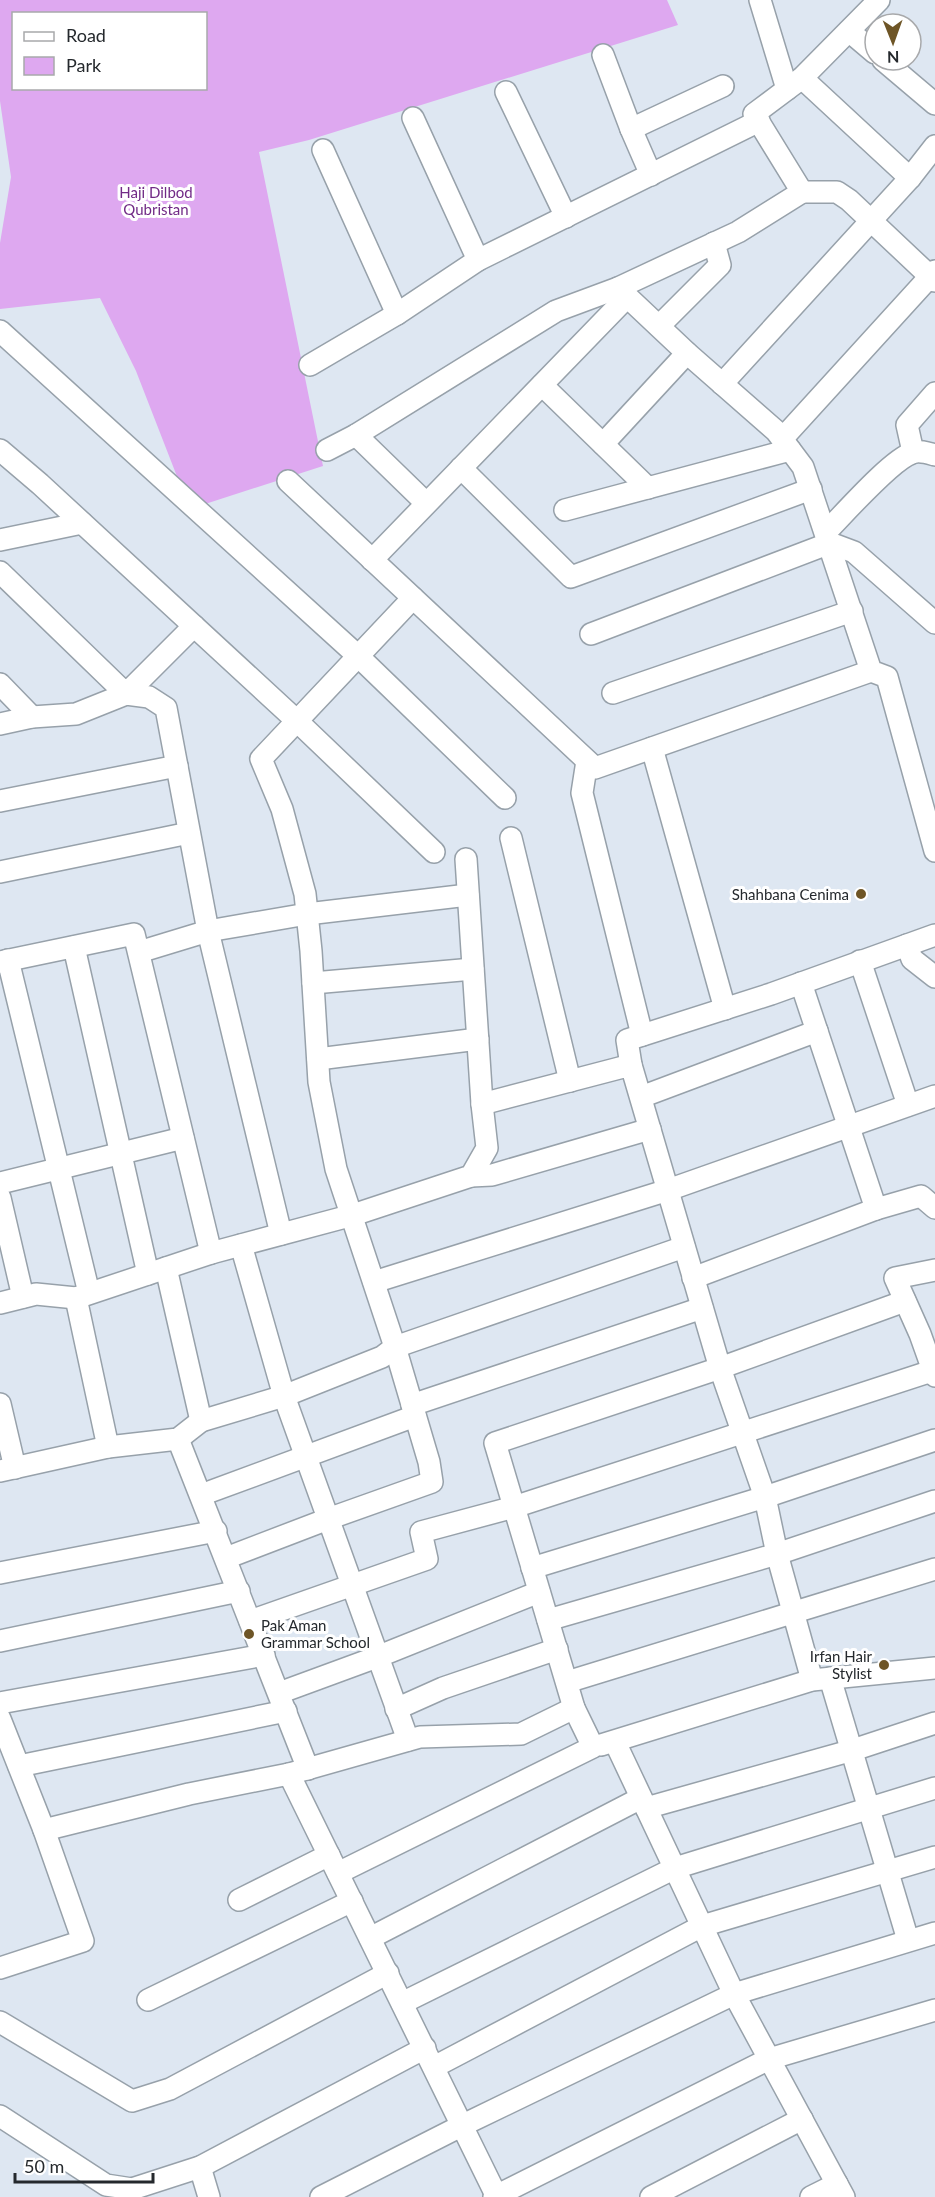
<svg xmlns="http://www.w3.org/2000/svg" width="935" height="2197" viewBox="0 0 935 2197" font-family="Lato,sans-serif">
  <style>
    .green { fill: #dea8f0; fill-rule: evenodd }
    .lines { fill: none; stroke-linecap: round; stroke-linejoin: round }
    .minor-casing { stroke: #97a1aa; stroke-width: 24 }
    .minor { stroke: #fff; stroke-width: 21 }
    .poi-dot { fill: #6e5526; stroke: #fff; stroke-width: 2 }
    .labels { text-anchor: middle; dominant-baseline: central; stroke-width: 6; stroke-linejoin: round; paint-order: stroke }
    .park-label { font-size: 15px; fill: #712a86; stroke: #fff }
    .poi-label { font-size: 15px; fill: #25292d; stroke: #fff; text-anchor: end }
  </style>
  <rect width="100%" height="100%" fill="#dee7f2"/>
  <!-- green -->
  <path class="green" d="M 0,0 L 667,0 L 678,25 L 309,140 L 259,152 L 323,466 L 199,506 L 185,497 L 136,371 L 100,298 L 0,309 L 0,243 L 11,177 L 0,101 ZM 14,14 L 206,14 L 206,88 L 14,88 Z"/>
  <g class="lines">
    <!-- minor casing -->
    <g class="minor-casing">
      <g id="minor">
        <path d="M 760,0 L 787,89"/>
        <path d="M 849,31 L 875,53"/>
        <path d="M 603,55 L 631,129 L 651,175"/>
        <path d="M 883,60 L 935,104"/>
        <path d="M 802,78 L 910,178"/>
        <path d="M 506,92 L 566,217"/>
        <path d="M 413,118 L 478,260"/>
        <path d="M 631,129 L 723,86"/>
        <path d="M 323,150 L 397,314"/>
        <path d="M 802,192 L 837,192 L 849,200 L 935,281"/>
        <path d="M 618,288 L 687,353 L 776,431 L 803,467 L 871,671 L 887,677 L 935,851"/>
        <path d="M 659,326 L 720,265 L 714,243"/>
        <path d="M 0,331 L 358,656 L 505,798"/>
        <path d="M 310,365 L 397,314 L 478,260 L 759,121"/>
        <path d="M 722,384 L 910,178 L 935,146"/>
        <path d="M 542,385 L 648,488"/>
        <path d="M 356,435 L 426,503"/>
        <path d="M 782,439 L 935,271"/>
        <path d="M 603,444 L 687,353"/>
        <path d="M 0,450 L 40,484 L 297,721 L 434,852"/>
        <path d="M 327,450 L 356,435 L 556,311 L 618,288 L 738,232 L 802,192 L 754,114 L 802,78 L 879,0"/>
        <path d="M 913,452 L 907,425 L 935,393"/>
        <path d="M 461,468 L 571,577 L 811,489"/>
        <path d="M 288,481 L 595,768 L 871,671"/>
        <path d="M 565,510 L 790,450"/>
        <path d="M 826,532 C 844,514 891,460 912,453 C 919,450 928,453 935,455"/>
        <path d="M 0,540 L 82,523"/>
        <path d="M 372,560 L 627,297"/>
        <path d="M 0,572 L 126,694 L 194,626"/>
        <path d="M 591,634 L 830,543 L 854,552 L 935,623"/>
        <path d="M 0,684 L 32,717"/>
        <path d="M 613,693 L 852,611"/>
        <path d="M 0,724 L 32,717 L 76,714 L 126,694 L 149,697 L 166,708 L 208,931 L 281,1234"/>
        <path d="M 652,748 L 725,1009"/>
        <path d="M 587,761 L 582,793 L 642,1035"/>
        <path d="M 0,801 L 177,766"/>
        <path d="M 511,838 L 570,1081"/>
        <path d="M 0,872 L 189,833"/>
        <path d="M 907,945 L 912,959 L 935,977"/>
        <path d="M 74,947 L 148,1274"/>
        <path d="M 139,952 L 208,931 L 307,914 L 468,895"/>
        <path d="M 8,960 L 89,1293"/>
        <path d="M 860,961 L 908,1105"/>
        <path d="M 0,962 L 134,934 L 211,1253"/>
        <path d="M 313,983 L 473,969"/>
        <path d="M 801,983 L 876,1209"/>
        <path d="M 318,1059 L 478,1039"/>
        <path d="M 631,1065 L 627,1040 L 771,994 L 935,935"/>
        <path d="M 641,1097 L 817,1031"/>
        <path d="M 482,1104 L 631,1065 L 720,1368 L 765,1497 L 777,1554 L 812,1680"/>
        <path d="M 471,1176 L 492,1175 L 650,1129"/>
        <path d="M 0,1183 L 183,1138"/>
        <path d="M 0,1198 L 23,1297"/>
        <path d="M 241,1245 L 284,1396 L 408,1740"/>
        <path d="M 166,1268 L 201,1421"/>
        <path d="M 935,1270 L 895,1278 L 920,1334 L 935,1376"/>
        <path d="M 693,1278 L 876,1209 L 921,1196 L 935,1208"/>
        <path d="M 374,1282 L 668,1190 L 935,1096"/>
        <path d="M 76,1298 L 108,1447"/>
        <path d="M 0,1303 L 36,1294 L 76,1298 L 211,1253 L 353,1215 L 471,1176 L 487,1148 L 482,1104 L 466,859"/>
        <path d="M 0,1404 L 15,1468"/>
        <path d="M 412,1405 L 702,1308"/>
        <path d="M 178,1439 L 308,1769"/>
        <path d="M 0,1471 L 108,1447 L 178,1439 L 201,1421 L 284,1396 L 382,1357 L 395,1347 L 684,1247"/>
        <path d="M 201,1495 L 415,1416"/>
        <path d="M 226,1558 L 328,1519 L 432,1482 L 429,1462 L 395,1347 L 336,1169 L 319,1082 L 311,951 L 305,894 L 282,809 L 261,759 L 413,598"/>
        <path d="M 532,1568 L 765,1497 L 935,1440"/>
        <path d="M 0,1573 L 216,1531"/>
        <path d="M 548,1620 L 777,1554 L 935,1501"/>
        <path d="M 250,1621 L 427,1559 L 421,1532 L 514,1507 L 935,1370"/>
        <path d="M 0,1641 L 239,1591"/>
        <path d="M 830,1678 L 908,1940"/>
        <path d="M 567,1682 L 935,1569"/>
        <path d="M 279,1693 L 377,1657 L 539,1592"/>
        <path d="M 0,1703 L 264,1655"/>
        <path d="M 396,1709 L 443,1688 L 557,1649"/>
        <path d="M 0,1719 L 44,1830 L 83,1941 L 0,1968"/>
        <path d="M 615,1742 L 734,1994 L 844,2197"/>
        <path d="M 601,1745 L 812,1680 L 935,1668"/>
        <path d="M 19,1766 L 286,1711"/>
        <path d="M 289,1774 L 497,2197"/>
        <path d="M 646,1808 L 853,1750 L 935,1723"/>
        <path d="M 44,1830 L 189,1794 L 289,1774 L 420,1737 L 521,1734 L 574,1708"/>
        <path d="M 338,1873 L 593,1747 L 574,1708 L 495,1443 L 720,1368 L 905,1301"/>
        <path d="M 239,1900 L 329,1855"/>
        <path d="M 370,1938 L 641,1798"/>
        <path d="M 148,2000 L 352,1901"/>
        <path d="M 402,2003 L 675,1868 L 935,1788"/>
        <path d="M 0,2022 L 132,2101 L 170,2089 L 388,1973"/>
        <path d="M 434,2067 L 702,1926 L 935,1857"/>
        <path d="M 0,2116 L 106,2185 L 132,2189 L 200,2167 L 425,2048"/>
        <path d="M 200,2167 L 209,2197"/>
        <path d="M 321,2197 L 463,2125 L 734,1994 L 935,1933"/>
        <path d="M 494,2197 L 769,2059 L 935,2010"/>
        <path d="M 651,2197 L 802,2119"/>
        <path d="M 811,2197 L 837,2184"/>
      </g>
    </g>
    <!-- minor -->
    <use href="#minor" class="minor"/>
  </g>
  <!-- markers -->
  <g class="poi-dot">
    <circle cx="861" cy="894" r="6"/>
    <circle cx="249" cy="1634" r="6"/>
    <circle cx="884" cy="1665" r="6"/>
  </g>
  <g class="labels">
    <!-- park labels -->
    <g class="park-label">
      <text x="156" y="192">Haji Dilbod<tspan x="156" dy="17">Qubristan</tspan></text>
    </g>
    <!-- poi labels -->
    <g class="poi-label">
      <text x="849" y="894">Shahbana Cenima</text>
      <text x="261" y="1625" text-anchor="start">Pak Aman<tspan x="261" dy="17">Grammar School</tspan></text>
      <text x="872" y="1656">Irfan Hair<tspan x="872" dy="17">Stylist</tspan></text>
    </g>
  </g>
  <!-- legend -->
  <rect x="12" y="12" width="195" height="78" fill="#ffffff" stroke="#a8a9ab" stroke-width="1.5"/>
  <rect x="24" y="32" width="30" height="9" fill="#ffffff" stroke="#a8a9ab" stroke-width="1.5"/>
  <text x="66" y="42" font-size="18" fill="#25292d">Road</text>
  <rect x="24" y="57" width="30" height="18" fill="#dea8f0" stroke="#a8a9ab" stroke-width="1.5"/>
  <text x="66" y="72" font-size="18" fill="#25292d">Park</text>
  <!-- north arrow -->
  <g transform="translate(893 42) rotate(179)"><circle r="28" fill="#ffffff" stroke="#a8a9ab" stroke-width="1.5"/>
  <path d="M0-4.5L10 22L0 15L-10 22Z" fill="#6e5526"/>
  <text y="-9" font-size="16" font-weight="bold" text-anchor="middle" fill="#25292d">N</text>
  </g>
  <!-- scale -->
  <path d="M15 2173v9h138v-9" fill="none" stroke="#25292d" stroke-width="3"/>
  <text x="24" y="2173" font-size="18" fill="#25292d" stroke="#ffffff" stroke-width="4.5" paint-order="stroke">50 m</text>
</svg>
